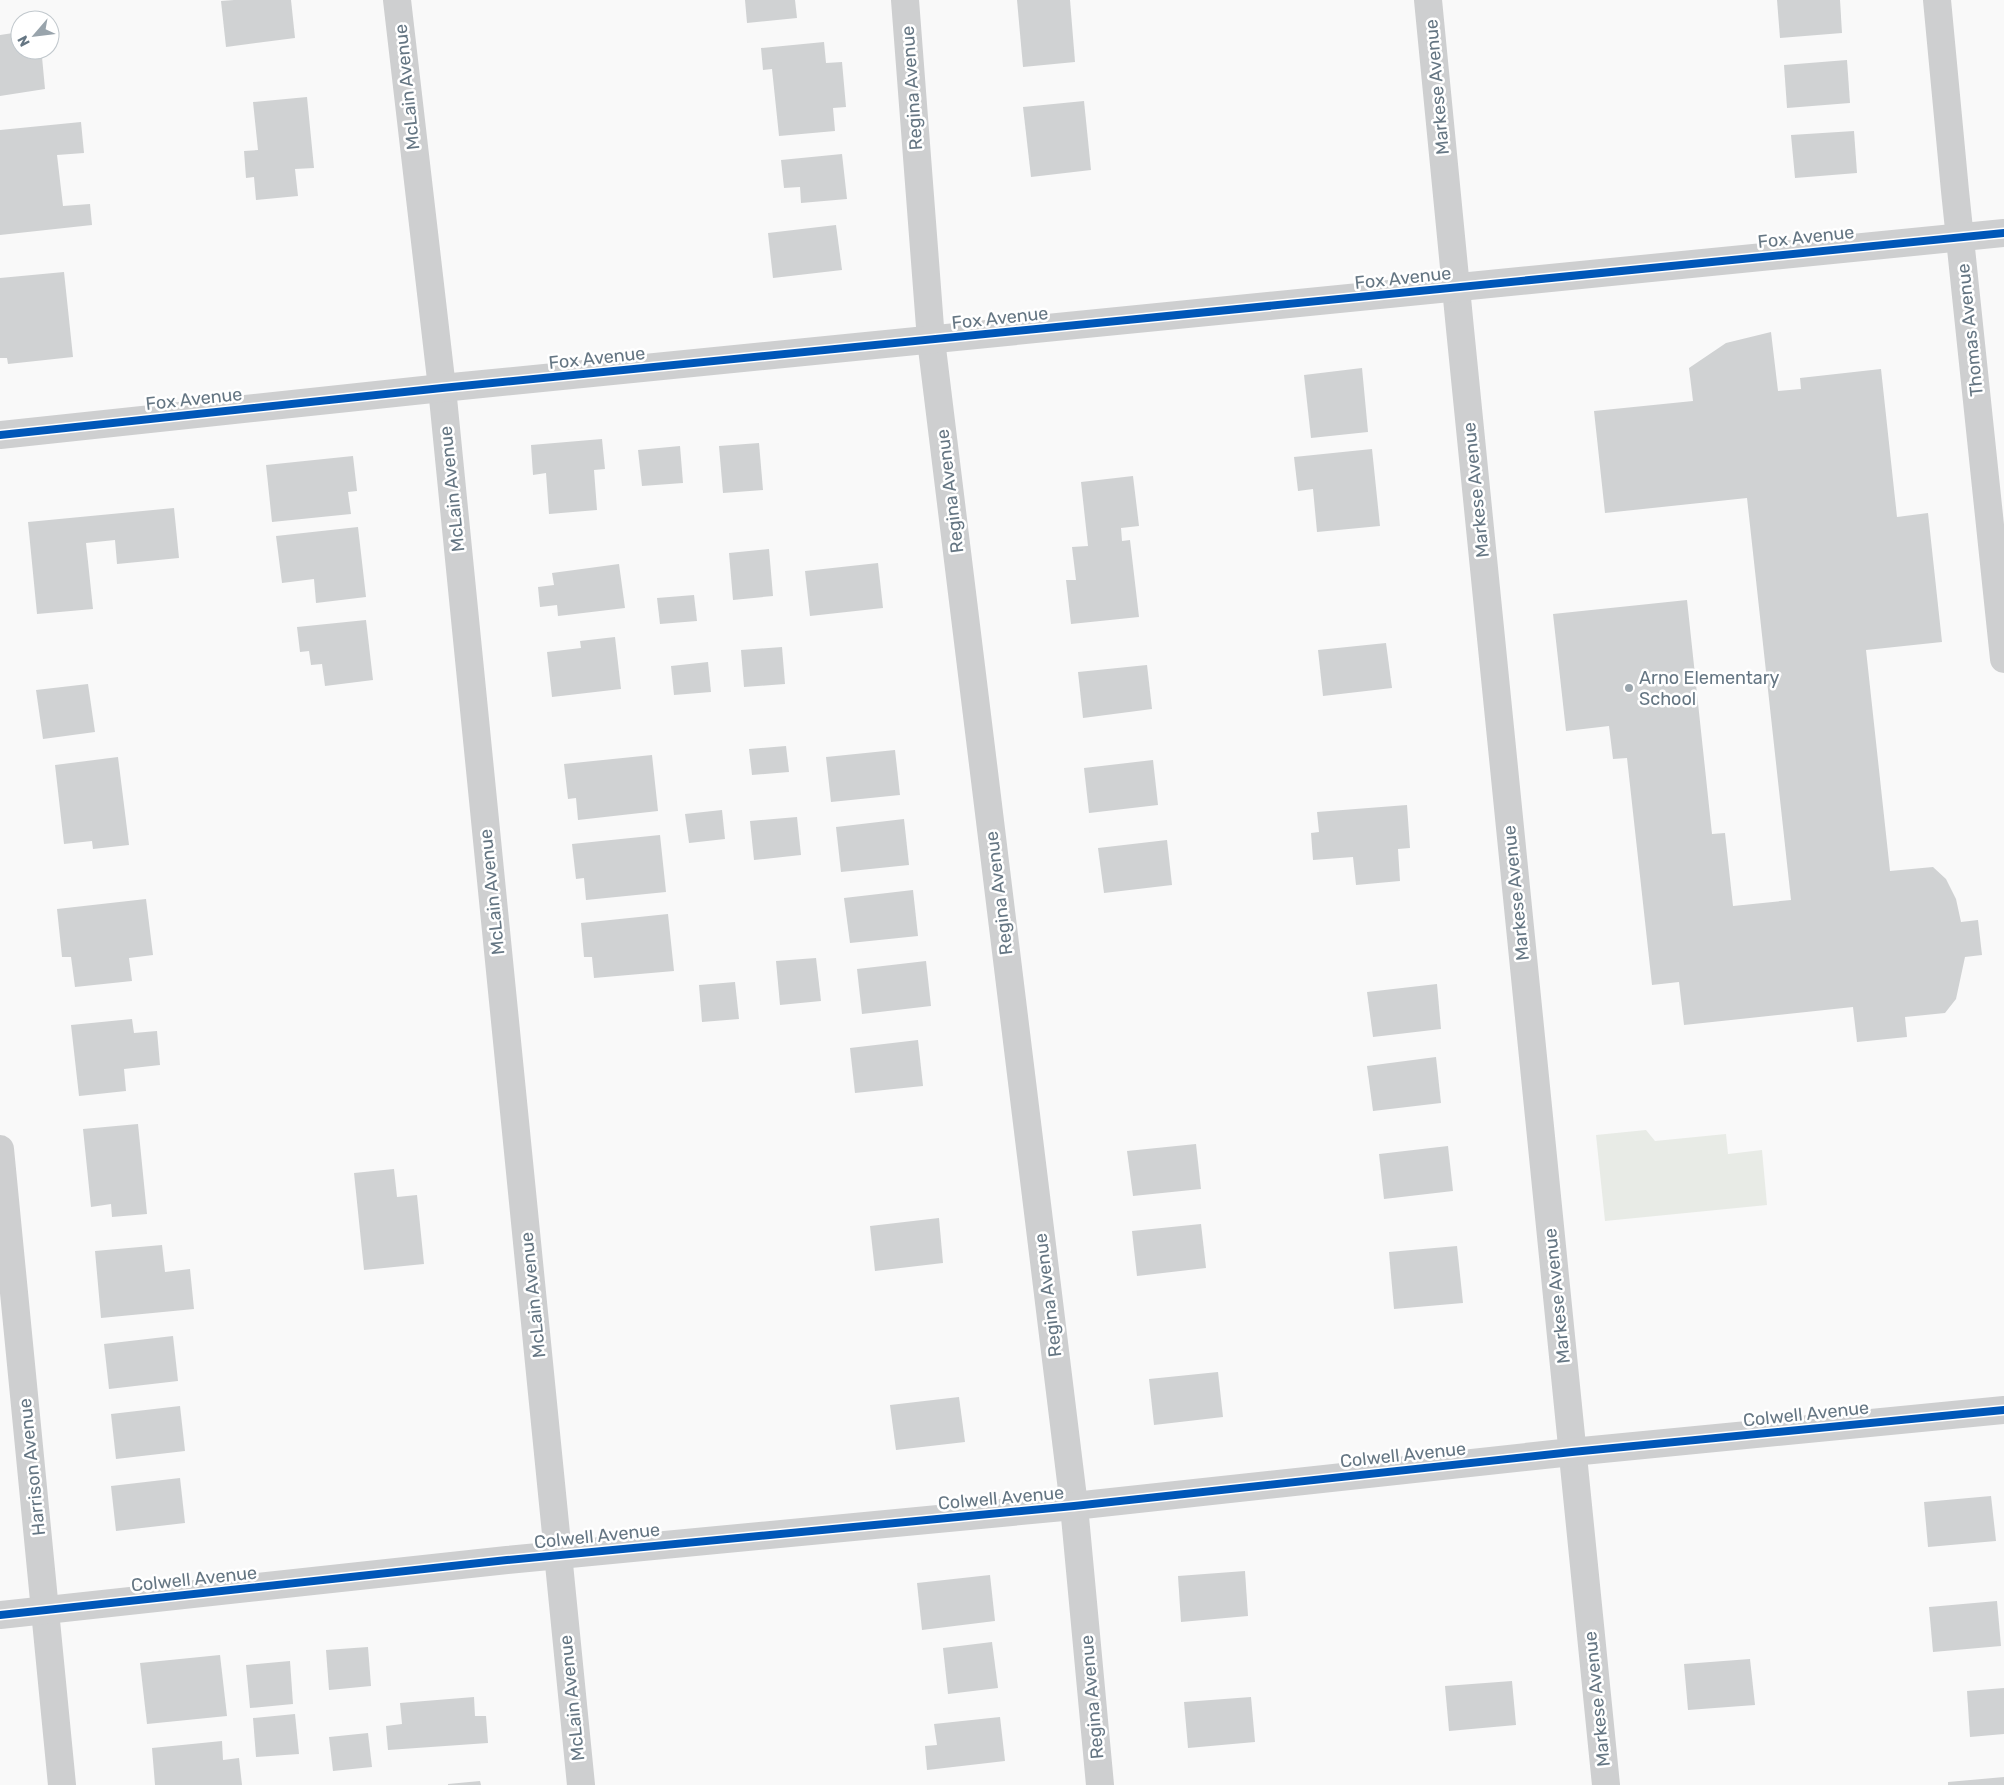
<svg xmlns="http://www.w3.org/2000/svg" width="2004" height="1785" viewBox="0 0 2004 1785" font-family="Rubik,sans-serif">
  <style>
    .green { fill: #e8ebe6 }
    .building { fill: #d0d2d3 }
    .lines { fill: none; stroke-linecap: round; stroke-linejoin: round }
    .street { stroke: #cecfd0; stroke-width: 28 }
    .cycleway-casing { stroke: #fff; stroke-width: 11 }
    .cycleway { stroke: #0057b8; stroke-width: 8 }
    .poi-dot { fill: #99a4ac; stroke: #fff; stroke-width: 2 }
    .labels { text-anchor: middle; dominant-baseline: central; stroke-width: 5; stroke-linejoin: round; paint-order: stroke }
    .street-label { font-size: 18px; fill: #657683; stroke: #fff }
    .poi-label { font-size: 18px; fill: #657683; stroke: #fff; text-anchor: start }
  </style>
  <rect width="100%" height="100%" fill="#f9f9f9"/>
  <!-- green -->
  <path class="green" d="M 1646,1130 L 1655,1141 L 1726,1134 L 1728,1154 L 1762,1150 L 1767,1205 L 1605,1221 L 1596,1135 Z"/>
  <!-- building -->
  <g class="building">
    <path d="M 234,0 L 291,0 L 295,38 L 226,47 L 221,1 Z"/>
    <path d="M 745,0 L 795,0 L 797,18 L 747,23 Z"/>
    <path d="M 1017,0 L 1070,0 L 1075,62 L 1023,67 Z"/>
    <path d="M 1777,0 L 1840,0 L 1842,33 L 1780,38 Z"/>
    <path d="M 20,32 L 20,50 L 29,50 L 31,59 L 42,57 L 45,89 L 0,96 L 0,35 Z"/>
    <path d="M 824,42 L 826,63 L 842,62 L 846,107 L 833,108 L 835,131 L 779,136 L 772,69 L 763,70 L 761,48 Z"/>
    <path d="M 1847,60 L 1850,103 L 1787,108 L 1784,65 Z"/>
    <path d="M 307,97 L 314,168 L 295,169 L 298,196 L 256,200 L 254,177 L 246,178 L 244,151 L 258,150 L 253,102 Z"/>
    <path d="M 1084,101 L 1091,170 L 1031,177 L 1023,107 Z"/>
    <path d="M 81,122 L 84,153 L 57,155 L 63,206 L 90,204 L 92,225 L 0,235 L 0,130 Z"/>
    <path d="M 1854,131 L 1857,173 L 1795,178 L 1791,135 Z"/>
    <path d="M 842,154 L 847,199 L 801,203 L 800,187 L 784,188 L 781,160 Z"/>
    <path d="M 836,225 L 842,270 L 773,278 L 768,233 Z"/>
    <path d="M 64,272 L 73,357 L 8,364 L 7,358 L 0,358 L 0,278 Z"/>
    <path d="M 1771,332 L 1778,391 L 1801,389 L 1800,378 L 1881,369 L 1897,517 L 1928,513 L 1942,642 L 1866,650 L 1890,871 L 1933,867 L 1946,879 L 1956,899 L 1961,922 L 1978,920 L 1982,955 L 1965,957 L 1956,999 L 1945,1013 L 1905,1017 L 1907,1037 L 1857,1042 L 1853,1007 L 1684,1025 L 1679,982 L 1652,985 L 1627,758 L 1613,759 L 1609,726 L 1566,731 L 1553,614 L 1687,600 L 1712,834 L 1725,833 L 1733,906 L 1791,900 L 1747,498 L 1605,513 L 1594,411 L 1693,401 L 1689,368 L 1726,343 Z"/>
    <path d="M 1362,368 L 1368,432 L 1311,438 L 1304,375 Z"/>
    <path d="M 602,439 L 605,469 L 594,470 L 597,510 L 549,514 L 546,473 L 533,475 L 531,445 Z"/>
    <path d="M 759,443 L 763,490 L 723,493 L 719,446 Z"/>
    <path d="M 680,446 L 683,483 L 642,486 L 638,450 Z"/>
    <path d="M 1372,449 L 1380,526 L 1317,532 L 1313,489 L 1298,491 L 1294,457 Z"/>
    <path d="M 353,456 L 357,491 L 348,492 L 351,514 L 272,522 L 266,465 Z"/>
    <path d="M 1133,476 L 1139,526 L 1121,528 L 1122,541 L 1130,540 L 1139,617 L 1071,624 L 1066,580 L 1076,580 L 1072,547 L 1088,546 L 1081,482 Z"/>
    <path d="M 174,508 L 179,558 L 117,564 L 115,540 L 86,543 L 93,609 L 37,614 L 28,522 Z"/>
    <path d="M 358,527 L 366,597 L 316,603 L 314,579 L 282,583 L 276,536 Z"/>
    <path d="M 769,549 L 773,596 L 733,600 L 729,553 Z"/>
    <path d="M 878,563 L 883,608 L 810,616 L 805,571 Z"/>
    <path d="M 619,564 L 625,608 L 558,616 L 557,605 L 540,607 L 538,587 L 554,585 L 552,573 Z"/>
    <path d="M 694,595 L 697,621 L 660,624 L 657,598 Z"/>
    <path d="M 366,620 L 373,680 L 325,686 L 322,664 L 311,665 L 309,651 L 300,652 L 297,627 Z"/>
    <path d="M 615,637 L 621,689 L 552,697 L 547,652 L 581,648 L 580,641 Z"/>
    <path d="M 1386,643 L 1392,688 L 1323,696 L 1318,650 Z"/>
    <path d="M 782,647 L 785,684 L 744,687 L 741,650 Z"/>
    <path d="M 708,662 L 711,692 L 674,695 L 671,666 Z"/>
    <path d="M 1147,665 L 1152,709 L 1083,718 L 1078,672 Z"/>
    <path d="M 88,684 L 95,732 L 43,739 L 36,690 Z"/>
    <path d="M 786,746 L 789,772 L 752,775 L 749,749 Z"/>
    <path d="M 895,750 L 900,795 L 831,802 L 826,757 Z"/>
    <path d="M 652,755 L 658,811 L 578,820 L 576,798 L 568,799 L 564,764 Z"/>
    <path d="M 118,757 L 129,845 L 93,849 L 92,841 L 64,844 L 55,765 Z"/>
    <path d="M 1153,760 L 1158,805 L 1089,813 L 1084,768 Z"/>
    <path d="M 1407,805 L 1410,848 L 1398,849 L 1400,881 L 1356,885 L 1353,857 L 1313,860 L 1311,833 L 1319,832 L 1317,812 Z"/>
    <path d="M 722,810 L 725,839 L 689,843 L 685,814 Z"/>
    <path d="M 797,817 L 801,855 L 754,860 L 750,821 Z"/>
    <path d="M 904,819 L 909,865 L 841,872 L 836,827 Z"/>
    <path d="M 660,835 L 666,892 L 586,900 L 584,878 L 576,879 L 572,844 Z"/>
    <path d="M 1167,840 L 1172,885 L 1104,893 L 1098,848 Z"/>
    <path d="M 913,890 L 918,936 L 850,943 L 844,898 Z"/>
    <path d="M 146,899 L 153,955 L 129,958 L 132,981 L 75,987 L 71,957 L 62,957 L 57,909 Z"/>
    <path d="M 668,914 L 674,971 L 594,978 L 592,957 L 584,957 L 581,923 Z"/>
    <path d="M 816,958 L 821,1001 L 780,1005 L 776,961 Z"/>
    <path d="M 926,961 L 931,1006 L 862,1014 L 857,969 Z"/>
    <path d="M 735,982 L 739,1019 L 702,1022 L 699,985 Z"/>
    <path d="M 1437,984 L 1441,1029 L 1373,1037 L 1367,992 Z"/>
    <path d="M 132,1019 L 134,1033 L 157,1031 L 160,1065 L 124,1069 L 126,1091 L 79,1096 L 71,1025 Z"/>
    <path d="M 918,1040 L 923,1086 L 855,1093 L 850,1048 Z"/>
    <path d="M 1436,1057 L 1441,1103 L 1373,1111 L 1367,1066 Z"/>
    <path d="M 138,1124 L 147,1214 L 112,1217 L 111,1204 L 91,1207 L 83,1129 Z"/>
    <path d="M 1196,1144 L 1201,1189 L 1133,1196 L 1127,1151 Z"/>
    <path d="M 1448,1146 L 1453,1191 L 1384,1199 L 1379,1154 Z"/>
    <path d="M 394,1169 L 397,1197 L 417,1195 L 424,1264 L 364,1270 L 354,1173 Z"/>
    <path d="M 939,1218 L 943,1263 L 875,1271 L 870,1226 Z"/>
    <path d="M 1201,1224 L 1206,1268 L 1137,1276 L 1132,1231 Z"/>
    <path d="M 162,1245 L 165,1272 L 190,1269 L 194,1309 L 101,1318 L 95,1251 Z"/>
    <path d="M 1457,1246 L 1463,1303 L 1394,1309 L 1389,1252 Z"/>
    <path d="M 173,1336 L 178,1381 L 109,1389 L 104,1344 Z"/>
    <path d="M 1218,1372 L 1223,1417 L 1154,1425 L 1149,1379 Z"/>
    <path d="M 959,1397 L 965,1442 L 896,1450 L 890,1405 Z"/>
    <path d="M 180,1406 L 185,1451 L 116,1459 L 111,1414 Z"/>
    <path d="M 180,1478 L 185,1523 L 116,1531 L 111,1486 Z"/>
    <path d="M 1991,1496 L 1996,1541 L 1928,1547 L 1924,1502 Z"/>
    <path d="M 1245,1571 L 1248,1616 L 1181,1622 L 1178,1576 Z"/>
    <path d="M 990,1575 L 995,1621 L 922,1630 L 917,1583 Z"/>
    <path d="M 1997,1601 L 2001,1646 L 1933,1652 L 1929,1607 Z"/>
    <path d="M 992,1642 L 998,1688 L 948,1694 L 943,1648 Z"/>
    <path d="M 368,1647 L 371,1686 L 329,1690 L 326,1650 Z"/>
    <path d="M 220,1655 L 227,1716 L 147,1724 L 140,1663 Z"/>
    <path d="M 1750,1659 L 1755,1705 L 1688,1710 L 1684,1664 Z"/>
    <path d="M 290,1661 L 293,1704 L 250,1708 L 246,1665 Z"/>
    <path d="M 1512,1681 L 1516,1725 L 1449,1731 L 1445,1686 Z"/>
    <path d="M 2004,1688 L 2004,1734 L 1970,1737 L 1967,1691 Z"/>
    <path d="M 474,1697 L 475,1716 L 486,1716 L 488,1743 L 388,1750 L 386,1726 L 402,1724 L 400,1703 Z"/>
    <path d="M 1251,1697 L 1255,1742 L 1188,1748 L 1184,1702 Z"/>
    <path d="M 295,1714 L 299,1754 L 256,1757 L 253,1718 Z"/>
    <path d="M 1000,1717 L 1005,1761 L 927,1770 L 925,1746 L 937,1745 L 934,1724 Z"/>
    <path d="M 368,1733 L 372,1767 L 333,1771 L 329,1737 Z"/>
    <path d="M 222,1741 L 223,1760 L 239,1758 L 242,1785 L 155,1785 L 152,1748 Z"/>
    <path d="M 2004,1777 L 2004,1785 L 1948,1785 L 1948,1782 Z"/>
    <path d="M 480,1781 L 481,1785 L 448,1785 L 448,1784 Z"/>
  </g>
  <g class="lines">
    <!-- street -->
    <g class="street">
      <path d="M 397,0 L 442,388 L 581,1785"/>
      <path d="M 905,0 L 931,340 L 1074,1506 L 1100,1785"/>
      <path d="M 1428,0 L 1460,329 L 1606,1785"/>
      <path d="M 1937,0 L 1955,191 L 2004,659"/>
      <path d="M 0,435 L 442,388 L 2004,233"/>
      <path d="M 0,1149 L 62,1785"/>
      <path d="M 0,1615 L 507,1560 L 1074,1506 L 1572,1452 L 2004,1410"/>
    </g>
    <!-- cycleway casing -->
    <g class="cycleway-casing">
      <g id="cycleway">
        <path d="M 0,435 L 442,388 L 2004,233"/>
        <path d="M 0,1615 L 507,1560 L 1074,1506 L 1572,1452 L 2004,1410"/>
      </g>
    </g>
    <!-- cycleway -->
    <use href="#cycleway" class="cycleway"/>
  </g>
  <!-- markers -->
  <circle class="poi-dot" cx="1629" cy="688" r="5"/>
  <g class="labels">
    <!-- street labels -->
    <g class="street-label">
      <text transform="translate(407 87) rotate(-96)">McLain Avenue</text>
      <text transform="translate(1437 87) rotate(-95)">Markese Avenue</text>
      <text transform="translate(912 88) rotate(-94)">Regina Avenue</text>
      <text transform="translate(1806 237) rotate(-6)">Fox Avenue</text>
      <text transform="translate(1403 278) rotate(-6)">Fox Avenue</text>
      <text transform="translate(1000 318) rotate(-6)">Fox Avenue</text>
      <text transform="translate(1970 330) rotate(-96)">Thomas Avenue</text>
      <text transform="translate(597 358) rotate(-6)">Fox Avenue</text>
      <text transform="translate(194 399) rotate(-6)">Fox Avenue</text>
      <text transform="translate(452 489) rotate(-96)">McLain Avenue</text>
      <text transform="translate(1476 490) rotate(-96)">Markese Avenue</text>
      <text transform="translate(950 491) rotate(-97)">Regina Avenue</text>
      <text transform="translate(492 892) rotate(-96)">McLain Avenue</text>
      <text transform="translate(999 893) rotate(-97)">Regina Avenue</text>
      <text transform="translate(1516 893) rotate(-96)">Markese Avenue</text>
      <text transform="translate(533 1295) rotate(-96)">McLain Avenue</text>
      <text transform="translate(1048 1295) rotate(-97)">Regina Avenue</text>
      <text transform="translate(1557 1296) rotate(-96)">Markese Avenue</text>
      <text transform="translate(1806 1414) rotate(-6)">Colwell Avenue</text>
      <text transform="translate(1403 1455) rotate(-6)">Colwell Avenue</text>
      <text transform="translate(32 1467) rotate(-96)">Harrison Avenue</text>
      <text transform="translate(1001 1498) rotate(-5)">Colwell Avenue</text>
      <text transform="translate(597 1536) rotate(-6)">Colwell Avenue</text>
      <text transform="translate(194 1579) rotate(-6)">Colwell Avenue</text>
      <text transform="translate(1092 1697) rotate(-95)">Regina Avenue</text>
      <text transform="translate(572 1698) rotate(-96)">McLain Avenue</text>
      <text transform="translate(1597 1699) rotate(-96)">Markese Avenue</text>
    </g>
    <!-- poi labels -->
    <g class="poi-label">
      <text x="1639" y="678">Arno Elementary<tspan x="1639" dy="21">School</tspan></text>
    </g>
  </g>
  <!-- north arrow -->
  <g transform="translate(35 35) rotate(242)"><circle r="24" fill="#ffffff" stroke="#c1c8cd"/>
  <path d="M0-4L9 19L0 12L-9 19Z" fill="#99a4ac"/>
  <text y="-8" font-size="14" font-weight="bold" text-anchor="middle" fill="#657683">N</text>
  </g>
</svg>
